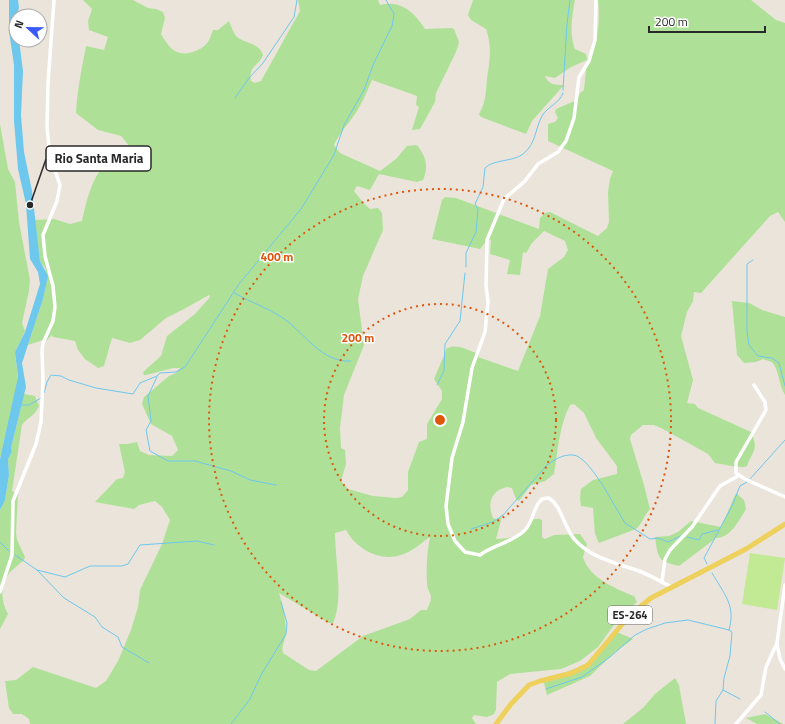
<svg xmlns="http://www.w3.org/2000/svg" width="785" height="724" viewBox="0 0 785 724" font-family="'Titillium Web',sans-serif">
  <style>
    .green { fill: #aee197; fill-rule: evenodd }
    .pitch { fill: #c2e993 }
    .water { fill: #6ec7ed }
    .lines { fill: none; stroke-linecap: round; stroke-linejoin: round }
    .stream { stroke: #6ec7ed; stroke-width: 1 }
    .minor { stroke: #fff; stroke-width: 3.5 }
    .primary { stroke: #eed05c; stroke-width: 5 }
    .ring { fill: none; stroke: #de570d; stroke-width: 2; stroke-dasharray: 2 4 }
    .labels { text-anchor: middle; dominant-baseline: central; stroke-width: 3; stroke-linejoin: round; paint-order: stroke }
    .shield { fill: #fff; stroke: #696969; stroke-width: 1 }
    .shield-label { font-size: 11px; font-weight: bold; fill: #292929 }
    .centre { fill: #de570d; stroke: #fff; stroke-width: 2 }
    .ring-label { font-size: 12px; text-anchor: middle; font-weight: bold; fill: #de570d; stroke: #fff; stroke-width: 3; stroke-linejoin: round; paint-order: stroke }
    .leader { fill: none; stroke: #292929; stroke-width: 1.5 }
    .callout-dot { fill: #292929; stroke: #fff; stroke-width: 1.5 }
    .callout { fill: #fff; stroke: #292929; stroke-width: 1.5 }
    .callout-label { font-size: 13px; text-anchor: middle; font-weight: bold; fill: #292929 }
  </style>
  <rect width="100%" height="100%" fill="#ebe4db"/>
  <!-- green -->
  <g class="green">
    <path d="M 83,0 L 133,0 L 148,8 L 156,9 L 163,12 L 165,18 L 161,34 C 169,48 176,57 193,52 C 198,50 203,48 206,44 C 210,41 211,34 213,30 L 218,30 L 229,21 C 231,26 233,32 236,36 C 244,44 259,42 263,55 C 259,66 248,66 251,81 L 255,83 L 261,81 L 300,11 L 298,0 L 378,0 L 380,5 C 401,0 414,12 425,29 L 452,28 L 454,29 L 459,42 L 456,52 L 436,93 L 435,102 L 420,129 L 412,130 L 419,107 L 416,105 L 417,96 L 372,80 C 367,92 361,106 353,117 C 346,127 339,134 334,145 L 340,153 L 380,171 L 396,159 L 407,146 L 417,145 C 426,157 429,166 423,180 L 417,182 L 379,174 L 370,190 L 357,186 L 354,191 C 359,197 364,204 370,209 L 378,208 L 382,213 L 383,230 L 363,276 L 358,299 L 364,345 L 344,395 L 340,428 L 341,448 L 345,450 L 346,464 L 341,481 L 348,489 L 373,496 L 396,498 L 402,497 L 408,490 L 408,472 L 419,442 L 427,439 L 427,424 L 442,399 L 442,391 L 434,379 L 447,348 C 457,343 470,351 479,354 L 478,357 L 518,371 L 540,316 L 548,269 L 564,257 L 568,250 L 565,241 L 544,231 L 532,243 L 526,253 L 523,252 L 520,275 L 507,274 L 510,260 L 490,254 L 491,240 L 488,239 L 480,249 L 432,239 L 442,200 L 445,197 L 456,198 L 539,229 L 540,218 L 545,213 L 550,212 L 598,236 L 607,228 L 609,222 L 608,192 L 610,179 L 613,171 L 548,141 L 548,124 L 555,122 L 558,118 L 555,112 L 556,109 L 577,100 L 580,93 L 584,90 L 587,60 L 571,67 L 555,78 L 545,76 C 549,85 555,85 564,85 L 532,121 L 526,134 L 481,117 L 479,114 C 486,102 486,91 487,78 C 490,60 492,46 486,29 L 471,20 L 468,15 L 473,0 L 575,0 C 572,16 569,34 575,49 L 586,54 L 587,59 C 599,45 600,17 598,0 L 751,0 L 776,20 L 785,23 L 785,222 L 778,212 L 770,216 L 701,293 L 694,292 L 693,301 L 687,312 L 681,336 L 693,380 L 687,403 L 695,404 L 698,408 L 751,432 C 759,450 753,450 747,466 C 743,469 722,464 715,463 L 708,454 L 663,429 L 654,425 L 643,425 L 631,435 L 630,439 L 644,485 L 650,509 C 644,515 642,524 636,529 L 599,543 L 595,534 L 593,508 L 581,506 L 580,498 L 581,489 L 593,480 L 617,474 L 617,466 L 596,438 L 584,413 L 574,404 L 570,405 C 559,426 558,451 554,474 L 545,481 L 531,485 L 519,501 L 516,499 L 512,488 L 507,487 C 491,491 487,503 493,518 L 496,519 L 502,517 L 496,539 C 501,539 513,538 518,535 C 527,530 530,514 542,520 L 542,537 L 545,539 L 554,535 L 580,534 L 587,544 L 583,557 C 589,578 616,589 634,596 L 637,602 L 619,618 L 598,647 L 580,661 L 561,669 L 510,674 L 497,682 L 496,710 L 494,714 L 487,717 L 474,715 L 472,718 L 476,724 L 30,724 L 29,719 L 22,714 L 13,714 L 9,708 L 5,681 L 16,680 L 33,667 L 96,688 L 106,681 L 118,661 L 131,630 L 138,607 L 140,590 L 162,544 L 170,520 L 162,507 L 155,501 L 139,505 L 134,509 L 95,502 L 117,479 L 123,478 L 125,472 L 119,444 L 127,444 L 137,442 L 140,451 L 149,455 L 172,456 L 178,450 L 172,436 L 151,424 L 142,404 L 144,397 L 169,376 L 176,373 L 180,368 L 173,368 L 146,375 L 144,375 L 143,372 L 161,356 L 167,336 L 195,314 L 210,297 L 209,295 L 184,309 L 166,318 L 140,340 L 130,343 L 112,338 L 104,366 L 98,368 L 85,359 L 78,350 L 75,341 L 53,337 L 52,335 L 44,343 L 43,340 L 28,345 L 43,299 L 47,279 L 45,268 L 40,261 L 35,220 L 54,219 L 70,224 L 82,221 C 87,200 92,174 110,160 L 127,166 L 137,165 L 142,153 L 130,147 L 121,136 L 98,130 L 76,113 C 77,90 82,68 86,46 L 104,50 L 108,37 L 89,30 L 88,21 L 92,9 ZM 346,530 C 356,549 380,562 401,555 C 412,552 421,543 430,537 C 427,552 426,568 427,584 C 429,598 435,592 427,610 L 421,610 L 410,619 L 363,636 L 316,671 L 309,670 L 283,653 C 281,646 285,641 286,634 C 286,620 283,606 279,593 L 329,623 L 333,623 C 344,599 335,560 335,533 Z"/>
    <path d="M 0,124 L 8,169 L 15,182 L 19,222 L 30,280 L 29,291 L 22,323 L 25,331 L 15,352 L 18,380 L 0,459 L 0,477 Z"/>
    <path d="M 732,301 L 749,303 L 762,310 L 785,317 L 785,395 C 778,384 780,371 772,362 L 763,359 L 756,362 L 744,363 L 737,355 Z"/>
    <path d="M 24,394 L 35,396 L 39,406 C 35,416 28,417 22,425 L 12,491 L 18,494 L 16,533 L 17,540 L 25,557 L 24,560 C 19,565 12,569 8,575 C 0,587 1,602 8,614 L 0,629 L 0,510 L 5,500 L 9,475 L 8,459 L 12,452 L 11,448 Z"/>
    <path d="M 736,493 L 744,500 L 746,509 C 739,520 731,538 716,538 L 679,566 C 658,561 658,559 655,537 L 669,536 L 678,532 L 691,521 L 721,527 Z"/>
    <path d="M 617,632 L 633,639 L 615,652 L 590,676 L 547,695 L 543,679 C 578,669 596,664 617,632 Z"/>
    <path d="M 675,678 L 679,685 L 686,724 L 623,724 L 644,707 L 655,694 Z"/>
    <path d="M 765,714 L 783,724 L 757,724 L 746,718 Z"/>
  </g>
  <!-- pitch -->
  <path class="pitch" d="M 750,553 L 785,558 L 777,610 L 742,604 Z"/>
  <!-- water -->
  <path class="water" d="M 9,0 L 18,0 L 19,8 L 16,16 L 16,40 L 19,40 L 23,71 L 21,115 L 24,152 L 32,191 L 40,261 L 48,276 L 43,299 L 22,363 L 26,387 L 11,448 L 12,452 L 8,459 L 9,475 L 5,500 L 0,510 L 0,459 L 18,377 L 15,352 L 25,332 L 40,284 L 38,272 L 30,259 L 26,204 L 18,169 L 14,121 L 14,65 L 9,31 Z"/>
  <g class="lines">
    <!-- stream -->
    <g class="stream">
      <path d="M 563,90 L 567,24 L 570,0"/>
      <path d="M 235,98 L 249,78 L 263,63 L 294,17 L 297,0"/>
      <path d="M 753,260 L 747,264 L 747,332 L 749,345 L 758,356 L 772,358 L 779,363 L 785,386"/>
      <path d="M 466,267 L 466,253 L 476,232 L 478,209 L 475,204 L 483,187 L 485,168 C 494,159 513,162 523,154 C 536,144 535,129 542,116 C 547,107 560,103 563,93"/>
      <path d="M 234,293 C 250,302 268,308 283,318 C 305,333 321,363 351,361"/>
      <path d="M 157,377 L 148,396 L 151,421 L 146,430 L 150,451 L 168,461 L 195,461 L 231,471 L 250,480 L 276,485"/>
      <path d="M 437,385 L 444,371 L 445,344 L 460,321 L 465,273"/>
      <path d="M 44,393 L 47,382 L 51,375 L 61,376 L 69,380 L 96,388 L 133,394 L 140,383 L 157,376 L 160,373 L 176,372 L 185,367 L 239,284 L 301,209 L 334,155 L 344,125 L 364,90 L 373,65 L 392,26 L 394,14 L 386,0"/>
      <path d="M 22,405 L 29,405 L 41,398"/>
      <path d="M 750,479 L 785,440"/>
      <path d="M 471,529 L 493,522 L 503,515 L 547,465 C 554,460 563,454 573,455 C 590,456 615,508 625,523 L 650,539 L 658,538 L 668,542 L 681,536"/>
      <path d="M 687,537 L 699,540 L 702,534 L 718,530"/>
      <path d="M 0,542 L 9,551"/>
      <path d="M 15,555 L 37,570 L 64,598 L 95,617 L 102,627 L 118,637 L 122,647 L 149,663"/>
      <path d="M 707,564 L 704,558 L 732,506 L 740,486 L 747,482"/>
      <path d="M 37,570 L 65,577 L 90,566 L 122,566 L 128,564 L 140,545 L 197,541 L 214,545"/>
      <path d="M 712,573 C 724,594 736,605 729,630 L 732,632 L 730,656 L 724,678 L 723,690 L 716,701 L 715,724"/>
      <path d="M 546,689 L 582,677 L 610,657 L 635,635 L 647,629 L 665,623 L 688,620 L 729,630"/>
      <path d="M 723,690 L 740,699"/>
      <path d="M 765,712 L 780,724"/>
      <path d="M 231,724 L 250,699 L 261,675 L 286,634 L 287,623 L 281,602"/>
    </g>
    <!-- minor -->
    <g class="minor">
      <path d="M 596,0 L 595,40 L 589,61 L 579,77 L 574,118 L 566,141 L 558,152 L 538,164 L 525,181 L 504,199 L 487,240 L 486,286 L 488,302 L 485,332 L 472,368 L 463,422 L 452,458 L 446,506 L 448,524 L 455,541 L 465,552 L 480,555 C 493,545 511,543 524,531 C 534,522 532,508 542,499 L 548,498 C 561,503 565,531 576,541 C 593,559 617,563 639,571 C 650,575 661,582 672,587"/>
      <path d="M 754,385 L 765,402 L 766,410 L 736,462 L 736,473 L 745,479 L 785,497"/>
      <path d="M 662,582 L 665,559 L 670,550 L 692,527 L 720,486 L 738,476"/>
      <path d="M 0,592 L 12,555 L 13,501 L 36,444 L 41,422 L 43,380 L 42,350 L 43,343 L 53,321 L 55,307 L 53,286 L 45,256 L 43,235 L 57,201 L 60,185 L 50,156 L 47,127 L 48,83 L 54,0"/>
      <path d="M 777,644 L 780,659 L 785,669"/>
      <path d="M 736,724 L 761,695 L 766,667 L 777,643 L 785,585"/>
    </g>
    <!-- primary -->
    <path class="primary" d="M 496,724 L 511,704 L 529,685 L 540,681 L 572,673 L 588,665 L 629,616 L 651,598 L 746,549 L 785,524"/>
  </g>
  <!-- distance rings -->
  <g class="ring">
    <circle cx="440" cy="420" r="116"/>
    <circle cx="440" cy="420" r="231"/>
  </g>
  <g class="labels">
    <!-- shield labels -->
    <rect class="shield" x="608" y="606" width="44" height="18" rx="3"/>
    <g class="shield-label">
      <text x="630" y="615">ES-264</text>
    </g>
  </g>
  <circle cx="440" cy="420" r="6" class="centre"/>
  <g class="ring-label">
    <text x="277" y="261">400 m</text>
    <text x="358" y="342">200 m</text>
  </g>
  <!-- callouts -->
  <path class="leader" d="M30 205L46 159"/>
  <circle class="callout-dot" cx="30" cy="205" r="4"/>
  <rect class="callout" x="46" y="146" width="105" height="25" rx="4"/>
  <g class="callout-label">
    <text x="99" y="163">Rio Santa Maria</text>
  </g>
  <!-- north arrow -->
  <g transform="translate(28 28) rotate(292)"><circle r="19" fill="#ffffff" stroke="#a9a9a9"/>
  <path d="M0-3L7 15L0 10L-7 15Z" fill="#3b59f7"/>
  <text y="-6" font-size="11" font-weight="bold" text-anchor="middle" fill="#292929">N</text>
  </g>
  <!-- scale -->
  <path d="M649 26v6h116v-6" fill="none" stroke="#292929" stroke-width="2"/>
  <text x="655" y="26" font-size="12" fill="#292929" stroke="#ffffff" stroke-width="3" paint-order="stroke">200 m</text>
</svg>
